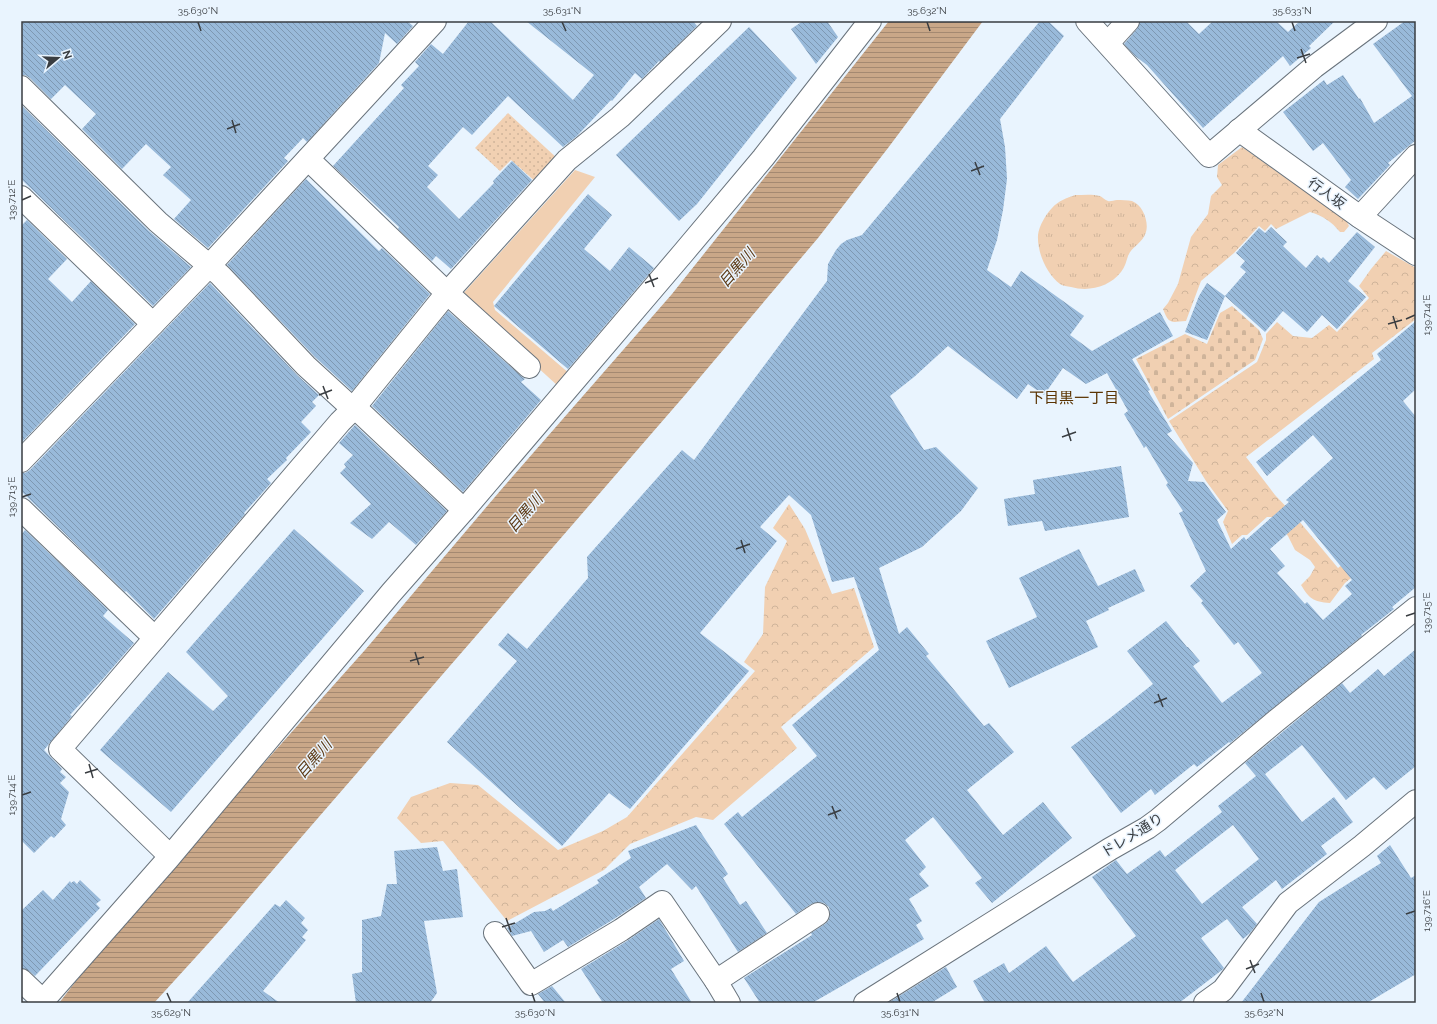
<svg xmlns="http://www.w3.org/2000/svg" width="1437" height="1024" viewBox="0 0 1437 1024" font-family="Raleway,'Noto Sans JP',sans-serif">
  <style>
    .grass { fill: url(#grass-tufts) }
    .forest { fill: url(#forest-crowns) }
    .cemetery { fill: url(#cemetery-stones) }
    .park { fill: url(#park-dots) }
    .garden { fill: #f1d0b2 }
    .water { fill: url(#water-rules) }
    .building { fill: url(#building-back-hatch); fill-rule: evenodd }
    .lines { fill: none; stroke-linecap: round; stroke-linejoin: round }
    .street-casing { stroke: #69737c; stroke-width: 24 }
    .street { stroke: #fff; stroke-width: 22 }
    .ticks { fill: none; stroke: #393d41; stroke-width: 1.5 }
    .labels { text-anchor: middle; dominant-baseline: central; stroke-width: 3; stroke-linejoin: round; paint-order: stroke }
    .street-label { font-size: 14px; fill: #393d41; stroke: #e9f4fe }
    .water-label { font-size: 15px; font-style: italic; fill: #5b3813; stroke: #e9f4fe }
    .neighbourhood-label { font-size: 15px; fill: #5a3302; stroke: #e9f4fe }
    .neatline { fill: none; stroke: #393d41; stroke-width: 1.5 }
    .ticks-label { font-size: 10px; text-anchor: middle; fill: #393d41 }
  </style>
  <defs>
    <pattern id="grass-tufts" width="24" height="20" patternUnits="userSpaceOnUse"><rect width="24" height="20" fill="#f1d0b2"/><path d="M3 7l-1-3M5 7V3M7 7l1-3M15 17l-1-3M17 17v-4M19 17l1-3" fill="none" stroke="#cfb49a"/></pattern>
    <pattern id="forest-crowns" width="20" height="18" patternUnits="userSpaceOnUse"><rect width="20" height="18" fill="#f1d0b2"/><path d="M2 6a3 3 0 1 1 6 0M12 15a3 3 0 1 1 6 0" fill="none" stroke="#cfb49a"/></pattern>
    <pattern id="cemetery-stones" width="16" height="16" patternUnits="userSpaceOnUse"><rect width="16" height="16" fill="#f1d0b2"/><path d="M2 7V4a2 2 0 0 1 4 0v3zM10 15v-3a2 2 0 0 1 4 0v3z" fill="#cfb49a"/></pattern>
    <pattern id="park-dots" width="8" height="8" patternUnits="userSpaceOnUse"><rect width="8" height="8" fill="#f1d0b2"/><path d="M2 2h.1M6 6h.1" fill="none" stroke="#cfb49a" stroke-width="1.8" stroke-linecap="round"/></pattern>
    <pattern id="water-rules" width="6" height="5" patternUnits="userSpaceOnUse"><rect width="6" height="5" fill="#c9a788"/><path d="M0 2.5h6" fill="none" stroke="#a48971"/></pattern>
    <pattern id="building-back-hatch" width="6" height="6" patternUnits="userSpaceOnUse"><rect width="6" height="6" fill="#99bada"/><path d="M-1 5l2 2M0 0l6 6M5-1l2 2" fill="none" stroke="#7e98b2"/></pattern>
  </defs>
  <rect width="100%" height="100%" fill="#e9f4fe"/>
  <!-- grass -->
  <path class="grass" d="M 1075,195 C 1083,195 1093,194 1100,196 C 1102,197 1105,200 1108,201 C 1110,202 1114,200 1117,200 C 1121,200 1128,200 1132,201 C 1143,205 1149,222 1146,232 C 1143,243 1132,246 1128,256 C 1126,262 1125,267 1121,272 C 1109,287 1089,292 1071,287 C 1067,286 1063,286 1060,284 C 1046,273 1037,252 1038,235 C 1039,226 1046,214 1052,208 C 1058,201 1067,198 1075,195 Z"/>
  <!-- forest -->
  <g class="forest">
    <path d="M 1242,147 L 1346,220 L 1349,226 L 1344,232 L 1340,232 C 1331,221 1323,216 1310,212 L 1276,229 L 1271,224 L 1265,231 L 1259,226 L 1234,253 L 1201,281 L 1186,321 C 1171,322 1169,325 1163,309 L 1168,303 L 1178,284 L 1191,237 L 1208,214 L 1211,196 L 1222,185 L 1217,177 L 1218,165 Z"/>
    <path d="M 1386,251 L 1416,268 L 1416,319 L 1372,353 L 1374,359 L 1246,457 L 1275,495 L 1294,515 L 1338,568 L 1376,537 L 1372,561 L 1345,583 L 1330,603 C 1313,602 1309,598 1301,585 L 1310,576 L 1315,567 L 1310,560 L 1295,550 L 1288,536 L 1272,517 L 1267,517 L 1247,535 L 1242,535 L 1232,544 L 1223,522 L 1228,511 L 1206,481 L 1169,421 L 1257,362 L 1266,340 L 1266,334 L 1277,322 L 1293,336 L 1312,338 L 1329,325 L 1337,332 L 1369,298 L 1359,286 L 1371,269 Z"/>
    <path d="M 789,504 L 805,529 L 832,594 L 854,588 L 874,647 L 781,727 L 797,748 L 713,820 L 696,817 L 630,844 L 604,870 L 507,921 L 443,841 L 421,843 L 397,818 L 411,797 L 450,783 L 478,785 L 558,850 L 603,831 L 627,817 L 755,671 L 744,662 L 763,634 L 765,587 L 787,541 L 773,528 Z"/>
  </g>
  <!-- cemetery -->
  <path class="cemetery" d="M 1232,306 L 1259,330 L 1263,339 L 1255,360 L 1168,419 L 1136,359 L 1185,334 L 1207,344 L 1220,313 Z"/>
  <!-- park -->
  <path class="park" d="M 508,113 L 559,160 L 537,183 L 511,160 L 500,171 L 475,148 Z"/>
  <!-- garden -->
  <path class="garden" d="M 575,170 L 595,177 L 493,302 L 495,310 L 570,374 L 558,386 L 460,297 Z"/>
  <!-- water -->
  <path class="water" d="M 889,21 L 983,21 L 888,148 L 818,238 L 685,395 L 226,924 L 154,1003 L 59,1003 L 83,972 L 173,865 L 365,650 L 500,491 L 672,294 Z"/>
  <!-- building -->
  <g class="building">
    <path d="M 21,21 L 407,21 L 413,26 L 397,44 L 385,33 L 379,63 L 307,142 L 303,138 L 284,158 L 288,161 L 208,248 L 174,219 L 191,200 L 163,175 L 171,167 L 146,144 L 122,169 L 82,129 L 96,114 L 65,85 L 51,99 L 30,78 L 25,75 L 21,75 Z"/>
    <path d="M 469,21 L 490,21 L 573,100 L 594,75 L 526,21 L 693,21 L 697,26 L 660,62 L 659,61 L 642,79 L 635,73 L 612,101 L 611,100 L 577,136 L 563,147 L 508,96 L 472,135 L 463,127 L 428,166 L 438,175 L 427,187 L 459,219 L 494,183 L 493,181 L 512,161 L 532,180 L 451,269 L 436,256 L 432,261 L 398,229 L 399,227 L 333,166 L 404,88 L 401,85 L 419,66 L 415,62 L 431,44 L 443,54 Z"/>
    <path d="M 803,21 L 827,21 L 838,37 L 816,64 L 791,29 Z"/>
    <path d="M 1040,21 L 1048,21 L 1064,36 L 1000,119 L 1005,147 L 1007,179 L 1003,210 L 997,240 L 987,270 L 1011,287 L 1021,271 L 1084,316 L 1070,335 L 1092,351 L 1160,312 L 1173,336 L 1132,359 L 1150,390 L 1148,391 L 1172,431 L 1167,434 L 1193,463 L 1188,481 L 1204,482 L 1226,512 L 1217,520 L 1231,549 L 1244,537 L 1246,540 L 1289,502 L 1286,500 L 1333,458 L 1313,435 L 1267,476 L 1256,462 L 1381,360 L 1377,354 L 1416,321 L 1416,389 L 1403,401 L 1416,417 L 1416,587 L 1392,607 L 1394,609 L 1361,635 L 1362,636 L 1230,743 L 1229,742 L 1197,767 L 1194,764 L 1155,795 L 1151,789 L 1121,813 L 1071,747 L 1110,718 L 1153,684 L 1127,651 L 1166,621 L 1187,647 L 1188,647 L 1200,661 L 1193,666 L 1222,703 L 1262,673 L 1238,642 L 1234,645 L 1201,603 L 1203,601 L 1190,586 L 1206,571 L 1179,513 L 1183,511 L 1166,485 L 1168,483 L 1146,446 L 1144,448 L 1124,414 L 1128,411 L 1107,373 L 1086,384 L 1063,368 L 1044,395 L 1028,384 L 1017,399 L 948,346 L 914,377 L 890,396 L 924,450 L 936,447 L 978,488 L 961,511 L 922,547 L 879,568 L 899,634 L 907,627 L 929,654 L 926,656 L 984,726 L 989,723 L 1014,752 L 967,790 L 1003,835 L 1043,802 L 1072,838 L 992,903 L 975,883 L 982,878 L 933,817 L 905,840 L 926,867 L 919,874 L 929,886 L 909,899 L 922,921 L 916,925 L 924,939 L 812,1003 L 760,1003 L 744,978 L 812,935 L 811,933 L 825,924 L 829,920 L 830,913 L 829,907 L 824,903 L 818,902 L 811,904 L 796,914 L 724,824 L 738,812 L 742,817 L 817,756 L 792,725 L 879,650 L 854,577 L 832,582 L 811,515 L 789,495 L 760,527 L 777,541 L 700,633 L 749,671 L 630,809 L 609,793 L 562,846 L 447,742 L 517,661 L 498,645 L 508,633 L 527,649 L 588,578 L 587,557 L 682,450 L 694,460 L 827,281 L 828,264 L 836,250 L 841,244 L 847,240 L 862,235 ZM 1303,520 L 1352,580 L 1345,586 L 1352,594 L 1323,620 L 1307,602 L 1305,604 L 1277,573 L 1285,566 L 1270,549 Z"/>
    <path d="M 1140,21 L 1186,21 L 1199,34 L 1213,21 L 1276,21 L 1288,32 L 1300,21 L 1335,21 L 1309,46 L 1311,48 L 1290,66 L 1283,56 L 1203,128 L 1147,65 L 1135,56 L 1124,44 L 1137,29 Z"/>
    <path d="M 1405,21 L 1416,21 L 1416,140 L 1388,163 L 1390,165 L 1358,199 L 1345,187 L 1351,180 L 1323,143 L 1313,151 L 1283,112 L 1324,80 L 1327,85 L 1343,75 L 1359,99 L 1360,98 L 1374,123 L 1412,96 L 1373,44 Z"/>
    <path d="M 749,27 L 797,78 L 697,204 L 679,221 L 616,155 Z"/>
    <path d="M 21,105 L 149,231 L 191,267 L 153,306 L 21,179 Z"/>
    <path d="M 306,179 L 379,251 L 382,248 L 430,294 L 352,391 L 315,357 L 227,265 Z"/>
    <path d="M 588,194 L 612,215 L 584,249 L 610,271 L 629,247 L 654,268 L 568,369 L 494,306 Z"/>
    <path d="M 27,220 L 67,259 L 48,279 L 72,302 L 91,281 L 135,324 L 21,443 L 21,226 Z"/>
    <path d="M 1271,227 L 1287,242 L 1283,246 L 1306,268 L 1317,255 L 1321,259 L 1323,257 L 1329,263 L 1357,232 L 1375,247 L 1348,281 L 1366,297 L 1337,329 L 1322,315 L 1307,332 L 1283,311 L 1265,332 L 1225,296 L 1246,272 L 1240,267 L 1245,261 L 1236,253 L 1259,228 L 1265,233 Z"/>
    <path d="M 210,283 L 297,375 L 319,395 L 312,402 L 316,406 L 301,422 L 311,432 L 286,458 L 287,460 L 267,479 L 271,483 L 244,513 L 245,514 L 154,619 L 126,591 L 125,592 L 21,491 L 21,473 L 25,473 L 30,470 Z"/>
    <path d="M 1207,283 L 1225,296 L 1207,340 L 1185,332 L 1199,296 Z"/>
    <path d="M 448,311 L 521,376 L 525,379 L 521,382 L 541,400 L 463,492 L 372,406 Z"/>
    <path d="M 355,425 L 447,511 L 416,545 L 389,522 L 372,539 L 350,523 L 371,504 L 340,473 L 346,467 L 344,464 L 353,455 L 339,443 Z"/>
    <path d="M 1121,466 L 1129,517 L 1070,527 L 1067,526 L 1068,527 L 1045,531 L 1042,521 L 1008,526 L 1004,499 L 1035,494 L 1033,480 Z"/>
    <path d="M 294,529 L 364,591 L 171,812 L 100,750 L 168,672 L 213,711 L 228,696 L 186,652 Z"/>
    <path d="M 25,530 L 108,610 L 103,616 L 134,643 L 102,680 L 70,715 L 72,716 L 44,750 L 62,769 L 60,772 L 66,777 L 60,783 L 69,792 L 61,819 L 66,825 L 54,838 L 51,836 L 34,853 L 21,840 L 21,535 Z"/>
    <path d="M 1079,549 L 1098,586 L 1135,569 L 1145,591 L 1108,608 L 1109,610 L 1086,621 L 1098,647 L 1009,688 L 986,641 L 1037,617 L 1019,578 Z"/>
    <path d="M 1416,649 L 1416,766 L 1386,790 L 1374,777 L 1346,800 L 1302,745 L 1265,774 L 1302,822 L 1334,797 L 1353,822 L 1321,846 L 1327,854 L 1282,889 L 1276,880 L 1242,907 L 1257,924 L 1250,933 L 1243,939 L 1227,919 L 1201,938 L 1224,968 L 1222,970 L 1179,1003 L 985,1003 L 973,981 L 1004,963 L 1009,973 L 1046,946 L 1073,982 L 1136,936 L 1092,877 L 1116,860 L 1127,874 L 1160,850 L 1165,857 L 1222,812 L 1218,806 L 1256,776 L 1245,763 L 1285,730 L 1342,683 L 1350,693 L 1378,669 L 1384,676 ZM 1233,825 L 1259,859 L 1202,904 L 1175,870 Z"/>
    <path d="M 696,825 L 728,874 L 723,878 L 740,905 L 746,901 L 767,933 L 738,952 L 696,886 L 692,890 L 667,864 L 639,887 L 646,898 L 614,919 L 568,947 L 563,940 L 544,952 L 531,931 L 512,936 L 507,928 L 534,912 L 545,911 L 551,908 L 553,911 L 599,883 L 597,880 L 631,858 L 628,851 Z"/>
    <path d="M 1390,845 L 1411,878 L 1416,875 L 1416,974 L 1367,1003 L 1241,1003 L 1319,902 L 1381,863 L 1377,856 Z"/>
    <path d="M 437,847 L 443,871 L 457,869 L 463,917 L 424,921 L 437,993 L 430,1003 L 356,1003 L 352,974 L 362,972 L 362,920 L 381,916 L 387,884 L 397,884 L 394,851 Z"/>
    <path d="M 80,880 L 101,900 L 96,904 L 100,908 L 35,976 L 29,971 L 21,968 L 21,911 L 43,890 L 53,900 L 70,881 L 71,883 L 74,881 L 77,884 Z"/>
    <path d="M 286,900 L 305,918 L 301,923 L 308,930 L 302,937 L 306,940 L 263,991 L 280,1003 L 187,1003 L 275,904 L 280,907 Z"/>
    <path d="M 659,919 L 684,961 L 671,969 L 692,1003 L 603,1003 L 581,969 L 627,941 Z"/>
    <path d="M 946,967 L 957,987 L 931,1003 L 888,1003 Z"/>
    <path d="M 552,986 L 566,1003 L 545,1003 L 538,994 Z"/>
  </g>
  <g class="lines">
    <!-- street casing -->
    <g class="street-casing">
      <g id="street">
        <path d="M 1087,21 L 1209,156 L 1314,67 L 1376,21"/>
        <path d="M 1108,43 L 1128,21"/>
        <path d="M 21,87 L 158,222 L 220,275 L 306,366 L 353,409 L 362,414 L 464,510"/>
        <path d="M 1239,130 L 1360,217 L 1416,254"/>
        <path d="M 308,159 L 447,293 L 529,367"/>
        <path d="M 21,197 L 153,324"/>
        <path d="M 1360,217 L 1416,156"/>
        <path d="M 21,461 L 209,266 L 435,21"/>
        <path d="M 21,509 L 155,638"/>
        <path d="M 170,856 L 60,749 L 340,422 L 353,409 L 447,293 L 567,160 L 620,117 L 720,21"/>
        <path d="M 495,933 L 531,984 L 621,930 L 662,902 L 716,981 L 729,1003"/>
        <path d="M 21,980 L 43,1001"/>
        <path d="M 716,981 L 818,914"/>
        <path d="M 41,1003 L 168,859 L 391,593 L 464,510 L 684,252 L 763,158 L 870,21"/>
        <path d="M 865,1003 L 1110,849 L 1147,828 L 1158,820 L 1277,720 L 1416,608"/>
        <path d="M 1205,1003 L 1223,990 L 1288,903 L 1362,846 L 1416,801"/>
      </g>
    </g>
    <!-- street -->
    <use href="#street" class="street"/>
  </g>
  <!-- ticks -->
  <path class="ticks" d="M 198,22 L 201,31M 562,22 L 566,31M 927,22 L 930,31M 1292,22 L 1295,31M 1301,49 L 1306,63M 1297,58 L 1310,54M 232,120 L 236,133M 227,129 L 240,124M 975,162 L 980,175M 971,171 L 984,166M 22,200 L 31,196M 649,274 L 654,287M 645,283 L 658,278M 1393,316 L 1397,329M 1406,319 L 1415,315M 1388,324 L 1402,320M 323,386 L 328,399M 319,395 L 332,390M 1067,428 L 1071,441M 1062,437 L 1076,432M 22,497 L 31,494M 741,540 L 745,553M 736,549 L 750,544M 1406,616 L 1415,613M 415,652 L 419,665M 410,661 L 424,657M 1158,694 L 1163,707M 1154,703 L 1167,698M 89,764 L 93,778M 85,773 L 98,769M 22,795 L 31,792M 832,806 L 837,819M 828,815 L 841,810M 1406,914 L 1415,911M 506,918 L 511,932M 502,927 L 515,923M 1250,960 L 1255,973M 1246,969 L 1259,964M 167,993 L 171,1002M 532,993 L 535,1002M 897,993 L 900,1002M 1261,993 L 1264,1002"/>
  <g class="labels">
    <!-- street labels -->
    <g class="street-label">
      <text transform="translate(1327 193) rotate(36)">行人坂</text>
      <text transform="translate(1132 835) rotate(-32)">ドレメ通り</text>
    </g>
    <!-- water labels -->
    <g class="water-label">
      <text transform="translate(737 268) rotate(-49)">目黒川</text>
      <text transform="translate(525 513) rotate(-49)">目黒川</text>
      <text transform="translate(314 759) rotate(-49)">目黒川</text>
    </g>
    <!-- neighbourhood labels -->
    <g class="neighbourhood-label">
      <text x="1074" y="398">下目黒一丁目</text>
    </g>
  </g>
  <!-- border -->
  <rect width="1437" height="1024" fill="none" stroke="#e9f4fe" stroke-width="44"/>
  <!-- north arrow -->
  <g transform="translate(58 58) rotate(71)" stroke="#e9f4fe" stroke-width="3" paint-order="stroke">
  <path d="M0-3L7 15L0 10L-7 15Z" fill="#393d41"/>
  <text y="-6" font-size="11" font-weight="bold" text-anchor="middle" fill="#393d41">N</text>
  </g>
  <rect x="22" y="22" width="1393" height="980" class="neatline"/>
  <g class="ticks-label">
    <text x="198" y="14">35.630°N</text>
    <text x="562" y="14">35.631°N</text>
    <text x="927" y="14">35.632°N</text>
    <text x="1292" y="14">35.633°N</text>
    <text transform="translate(11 200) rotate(-90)" y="4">139.712°E</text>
    <text transform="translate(1426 315) rotate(-90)" y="4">139.714°E</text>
    <text transform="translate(11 497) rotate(-90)" y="4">139.713°E</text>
    <text transform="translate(1426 613) rotate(-90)" y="4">139.715°E</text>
    <text transform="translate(11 795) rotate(-90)" y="4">139.714°E</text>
    <text transform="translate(1426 911) rotate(-90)" y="4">139.716°E</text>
    <text x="171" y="1016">35.629°N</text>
    <text x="535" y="1016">35.630°N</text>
    <text x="900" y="1016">35.631°N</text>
    <text x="1264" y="1016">35.632°N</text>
  </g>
</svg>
